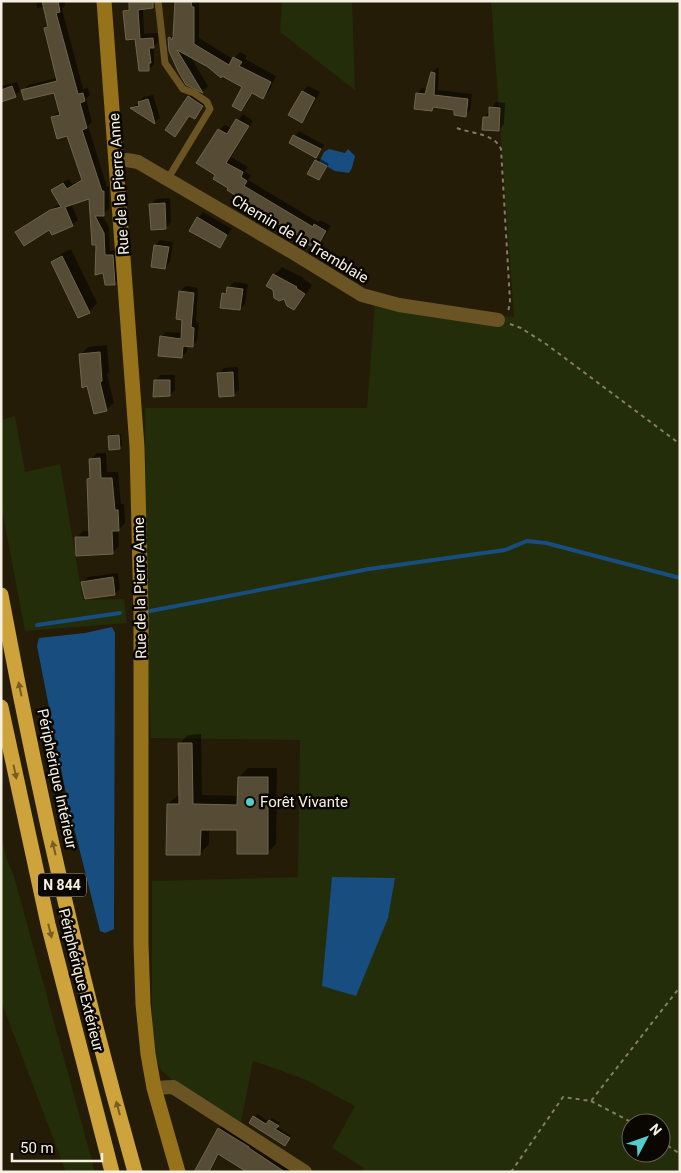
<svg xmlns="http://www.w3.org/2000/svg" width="681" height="1173" viewBox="0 0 681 1173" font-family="Roboto,sans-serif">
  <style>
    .green { fill: #232d09; fill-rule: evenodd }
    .water { fill: #184d7f }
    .shadow { fill: #0007 }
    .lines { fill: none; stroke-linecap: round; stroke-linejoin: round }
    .stream { stroke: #184d7f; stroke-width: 4 }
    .building { fill: #564c35; stroke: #6f654d }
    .path { stroke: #837c6a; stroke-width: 2; stroke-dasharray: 4 4; stroke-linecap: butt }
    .lane { stroke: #6a5423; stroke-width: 7 }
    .street { stroke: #6a5423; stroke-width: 14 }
    .secondary { stroke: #96731a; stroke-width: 15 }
    .highway { stroke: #cfa33c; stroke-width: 15 }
    .oneway { fill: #765d22 }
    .poi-dot { fill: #53cdc9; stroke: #0a0702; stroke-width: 2 }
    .labels { text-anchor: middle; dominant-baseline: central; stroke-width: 5; stroke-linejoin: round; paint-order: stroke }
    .shield { fill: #0a0702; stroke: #aeaa9f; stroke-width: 1 }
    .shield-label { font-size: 14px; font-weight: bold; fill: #f5f0e2 }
    .street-label { font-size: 15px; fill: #f5f0e2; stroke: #0a0702 }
    .poi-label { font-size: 15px; fill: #f5f0e2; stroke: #0a0702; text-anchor: start }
  </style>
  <rect width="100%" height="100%" fill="#241c06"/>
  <!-- green -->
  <g class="green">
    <path d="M 282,1 L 352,1 L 355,90 L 280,32 Z"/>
    <path d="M 491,1 L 680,1 L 680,1172 L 361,1172 L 364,1168 L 332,1148 L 355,1106 L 304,1079 L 253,1061 L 241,1122 C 224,1112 168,1082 160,1068 C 154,1058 153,1046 152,1034 L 152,881 L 298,877 L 300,740 L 151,738 L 146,610 L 145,408 L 367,408 L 375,303 L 514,317 ZM 631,1123 L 661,1123 L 661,1153 L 631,1153 Z"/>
    <path d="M 15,416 L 25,472 L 60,464 L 83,600 L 124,599 L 127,623 L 25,631 L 1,504 L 1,420 Z"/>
    <path d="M 1,835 L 6,857 L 14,876 L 95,1172 L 66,1172 L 1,1001 Z"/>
  </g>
  <!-- water -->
  <g class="water">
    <path d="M 329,149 L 345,153 L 348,149 L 355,156 L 352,168 L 349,173 L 335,171 L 319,162 L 324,152 Z"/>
    <path d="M 112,627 L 115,633 L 114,929 L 105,933 L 100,931 L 68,804 L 37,646 L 39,638 L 85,633 Z"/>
    <path d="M 332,877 L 395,878 L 388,918 L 356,996 L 322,986 Z"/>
  </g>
  <!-- shadow -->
  <g class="shadow">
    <path d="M 36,1 L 64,1 L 65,5 L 62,9 L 83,89 L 88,88 L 90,95 L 86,99 L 92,122 L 88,126 L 107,187 L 109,186 L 109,209 L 102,215 L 109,227 L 110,251 L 118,250 L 120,279 L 114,284 L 97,244 L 90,197 L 71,203 L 78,220 L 72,225 L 17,233 L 22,227 L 60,204 L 52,191 L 57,185 L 69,179 L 72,184 L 83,179 L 68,135 L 52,117 L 60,111 L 55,91 L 23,91 L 28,85 L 57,78 L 45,28 L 49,25 L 44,7 L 37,8 Z"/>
    <path d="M 174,1 L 199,1 L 199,38 L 233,59 L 240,52 L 247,56 L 245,59 L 276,76 L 269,91 L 263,97 L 253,92 L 247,104 L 241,110 L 244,87 L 190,56 L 208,86 L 203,91 L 187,84 L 169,39 L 174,33 L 176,6 L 175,6 Z"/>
    <path d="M 130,6 L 143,8 L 144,34 L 158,33 L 158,42 L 154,46 L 154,64 L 149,69 L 125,11 Z"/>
    <path d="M 437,68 L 439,68 L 438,90 L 472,94 L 470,110 L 465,115 L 456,109 L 435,106 L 432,110 L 417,94 L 422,88 L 427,89 L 432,73 Z"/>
    <path d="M 17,82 L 20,91 L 15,96 L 1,101 L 1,86 Z"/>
    <path d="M 308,86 L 320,92 L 307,116 L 302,121 L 290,114 L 303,91 Z"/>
    <path d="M 194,92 L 207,100 L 200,112 L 195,118 L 190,115 L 176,134 L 189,97 Z"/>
    <path d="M 153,95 L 160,118 L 155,122 L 132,108 L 144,97 Z"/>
    <path d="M 496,102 L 505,103 L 504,124 L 499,130 L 484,118 Z"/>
    <path d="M 243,114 L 253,121 L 231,157 L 248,167 L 245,172 L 251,175 L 248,180 L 318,222 L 320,220 L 331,226 L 321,242 L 316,247 L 307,239 L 243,199 L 217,175 L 219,130 L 225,125 L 232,129 Z"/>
    <path d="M 299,131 L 324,145 L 316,156 L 290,142 Z"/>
    <path d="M 319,158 L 329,164 L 319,179 L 309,173 Z"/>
    <path d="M 170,198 L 171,222 L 166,228 L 151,205 L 156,199 Z"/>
    <path d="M 203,212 L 232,229 L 220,246 L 198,218 Z"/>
    <path d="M 160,240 L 173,242 L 170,262 L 165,268 L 155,246 Z"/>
    <path d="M 71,249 L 97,303 L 89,312 L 52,262 L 61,254 Z"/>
    <path d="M 282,267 L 304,278 L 303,279 L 312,285 L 302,300 L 294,308 L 274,275 Z"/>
    <path d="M 234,282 L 248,284 L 245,304 L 240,309 L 223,294 Z"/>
    <path d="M 186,286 L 198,288 L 196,322 L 199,323 L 197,340 L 192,346 L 187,345 L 187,352 L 181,357 L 161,337 L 166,332 L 182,333 L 183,319 L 180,291 Z"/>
    <path d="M 107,345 L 109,372 L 107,374 L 114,403 L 106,410 L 80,355 L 88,347 Z"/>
    <path d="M 238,367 L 239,390 L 233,395 L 219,373 L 224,368 Z"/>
    <path d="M 161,375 L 175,375 L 175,390 L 170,395 L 155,380 Z"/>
    <path d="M 111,434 L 121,434 L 122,446 L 119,448 L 109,437 Z"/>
    <path d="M 97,453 L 106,453 L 107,472 L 118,472 L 121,504 L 124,504 L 125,523 L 118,530 L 119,546 L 113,552 L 77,538 L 83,531 L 90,531 L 88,479 L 91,476 L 90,460 Z"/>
    <path d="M 118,573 L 120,589 L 114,594 L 82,583 L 88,577 Z"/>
    <path d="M 201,734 L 202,795 L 239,796 L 239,777 L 248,768 L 277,768 L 276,844 L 267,853 L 238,829 L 209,828 L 209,844 L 200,854 L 168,804 L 178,795 L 180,795 L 179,744 L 188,735 Z"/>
    <path d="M 257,1114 L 269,1122 L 272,1118 L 280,1123 L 276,1126 L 291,1136 L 285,1145 L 251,1123 Z"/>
    <path d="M 224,1123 L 293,1168 L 291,1172 L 249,1172 L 220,1153 L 210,1172 L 199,1172 L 219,1129 Z"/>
  </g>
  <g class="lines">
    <!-- stream -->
    <g class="stream">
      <path d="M 150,611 L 369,569 L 505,550 L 527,541 L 546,543 L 680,578"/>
      <path d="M 37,625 L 120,613"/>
    </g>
  </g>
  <!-- building -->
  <g class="building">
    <path d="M 42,1 L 58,1 L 60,12 L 56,13 L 78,94 L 83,93 L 85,101 L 80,103 L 87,128 L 82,130 L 102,191 L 104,191 L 104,216 L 95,216 L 104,233 L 105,255 L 113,255 L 115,285 L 105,285 L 103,273 L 95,275 L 96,245 L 92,245 L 89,199 L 65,207 L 73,226 L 52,235 L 49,230 L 24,246 L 15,232 L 50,210 L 61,207 L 51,190 L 63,183 L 67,189 L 82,180 L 67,136 L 57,139 L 51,117 L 60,115 L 54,93 L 24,100 L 21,90 L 57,81 L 44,28 L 48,27 Z"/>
    <path d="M 129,1 L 153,1 L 153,8 L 138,10 L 140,39 L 153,38 L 154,48 L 149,48 L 151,63 L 149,63 L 149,71 L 139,71 L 135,39 L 126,40 L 123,11 L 129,10 Z"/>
    <path d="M 175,1 L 191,1 L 192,7 L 194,7 L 194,44 L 229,65 L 233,57 L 242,62 L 239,66 L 271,82 L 263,99 L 252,93 L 241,111 L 232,106 L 242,87 L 222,76 L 221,78 L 208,67 L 177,50 L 203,93 L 186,85 L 178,71 L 169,51 L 168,38 L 170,37 L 172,40 L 173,37 Z"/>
    <path d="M 431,72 L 435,73 L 434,95 L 468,99 L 466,117 L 454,115 L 454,110 L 433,107 L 432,111 L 414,109 L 416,93 L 425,94 Z"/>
    <path d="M 12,86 L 16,97 L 1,102 L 1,90 Z"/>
    <path d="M 302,91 L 315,98 L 302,123 L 288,115 Z"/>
    <path d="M 188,96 L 203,106 L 195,119 L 189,116 L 175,137 L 165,130 Z"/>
    <path d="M 148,99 L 152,112 L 155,124 L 130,108 L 139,106 L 138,102 Z"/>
    <path d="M 489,107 L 500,108 L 499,131 L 482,130 L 483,117 L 489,117 Z"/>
    <path d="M 236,119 L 249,126 L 226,163 L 243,172 L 241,177 L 247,181 L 244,186 L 313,227 L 314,224 L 326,231 L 316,249 L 304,242 L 306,240 L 239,202 L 241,199 L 227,190 L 228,188 L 213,179 L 215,175 L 196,163 L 218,129 L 227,134 Z"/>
    <path d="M 293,135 L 321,149 L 316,158 L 289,143 Z"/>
    <path d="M 315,160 L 327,166 L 319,180 L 307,174 Z"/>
    <path d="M 165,203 L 166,229 L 151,230 L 149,204 Z"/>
    <path d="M 197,217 L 227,235 L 220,248 L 189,231 Z"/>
    <path d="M 154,245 L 169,247 L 165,269 L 151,267 Z"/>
    <path d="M 62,256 L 90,313 L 78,318 L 51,262 Z"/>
    <path d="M 273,274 L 297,287 L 296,288 L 305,294 L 294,310 L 287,306 L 284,299 L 279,301 L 274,298 L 273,290 L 266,286 Z"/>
    <path d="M 227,287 L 243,289 L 240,310 L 220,308 L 222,293 L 226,294 Z"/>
    <path d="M 179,291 L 194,293 L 191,327 L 194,328 L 193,347 L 183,346 L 182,358 L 158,356 L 160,336 L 181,339 L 182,320 L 176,319 Z"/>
    <path d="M 100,352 L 102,381 L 100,382 L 107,411 L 94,414 L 87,386 L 82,388 L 79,354 Z"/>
    <path d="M 233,372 L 234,396 L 219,397 L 217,373 Z"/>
    <path d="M 154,380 L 170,380 L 170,396 L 153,397 Z"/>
    <path d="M 119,435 L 120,449 L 109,450 L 108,436 Z"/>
    <path d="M 100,458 L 101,478 L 112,478 L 115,510 L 118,510 L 119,531 L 112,531 L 113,554 L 76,556 L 75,537 L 89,537 L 87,479 L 90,478 L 89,459 Z"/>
    <path d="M 113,577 L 115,595 L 85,599 L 81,582 Z"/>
    <path d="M 178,743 L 192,743 L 193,804 L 237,805 L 238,777 L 268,777 L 268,854 L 237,854 L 237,830 L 201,830 L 200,855 L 166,855 L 167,804 L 179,804 Z"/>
    <path d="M 253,1116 L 266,1124 L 269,1120 L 279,1126 L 275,1129 L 290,1138 L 285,1146 L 249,1123 Z"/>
    <path d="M 218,1128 L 249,1147 L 249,1148 L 285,1172 L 247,1172 L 218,1154 L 209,1172 L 194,1172 Z"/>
  </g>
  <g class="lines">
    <!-- path -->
    <g class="path">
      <path d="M 457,128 C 472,134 494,133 501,149 L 510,301 L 508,313"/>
      <path d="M 510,324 L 521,328 L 546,344 L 680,444"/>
      <path d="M 591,1101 L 633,1123"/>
      <path d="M 661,1141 L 680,1154"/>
      <path d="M 511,1172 L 563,1097 L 591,1101 L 680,987"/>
    </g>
    <!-- lane -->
    <path class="lane" d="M 158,1 L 165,63 L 183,89 L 194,93 L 207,102 L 210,109 L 167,180"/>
    <!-- street -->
    <g class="street">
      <path d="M 116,161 L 127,160 L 138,162 L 292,252 L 362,295 L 399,305 L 498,320"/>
      <path d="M 154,1088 L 173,1087 L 305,1172"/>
    </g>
    <!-- secondary -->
    <path class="secondary" d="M 104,1 L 137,447 L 141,613 L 141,944 L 143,1004 L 148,1054 L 154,1088 L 178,1172"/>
    <!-- highway -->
    <g class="highway">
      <path d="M 1,595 C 37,789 81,982 135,1172"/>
      <path d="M 1,707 L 48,924 L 112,1172"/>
    </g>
  </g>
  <!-- one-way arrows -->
  <defs><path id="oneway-solid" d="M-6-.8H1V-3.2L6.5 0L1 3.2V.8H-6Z" transform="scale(1.25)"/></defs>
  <g class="oneway">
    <use href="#oneway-solid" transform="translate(20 689) rotate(-102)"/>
    <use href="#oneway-solid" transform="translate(15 772) rotate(78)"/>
    <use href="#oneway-solid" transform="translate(54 848) rotate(-103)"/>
    <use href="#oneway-solid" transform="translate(50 931) rotate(76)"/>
    <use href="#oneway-solid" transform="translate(118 1108) rotate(-105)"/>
  </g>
  <!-- markers -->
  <circle class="poi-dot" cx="250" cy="802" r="5"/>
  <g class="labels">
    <!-- shield labels -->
    <rect class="shield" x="38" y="873.5" width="48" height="23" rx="4"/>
    <g class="shield-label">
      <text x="62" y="885">N 844</text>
    </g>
    <!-- street labels -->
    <g class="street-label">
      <text transform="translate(119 184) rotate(-94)">Rue de la Pierre Anne</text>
      <text transform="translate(300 239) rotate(31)">Chemin de la Tremblaie</text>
      <text transform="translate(140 588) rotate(-91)">Rue de la Pierre Anne</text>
      <text transform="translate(57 779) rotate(78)">Périphérique Intérieur</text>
      <text transform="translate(81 980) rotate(76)">Périphérique Extérieur</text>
    </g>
    <!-- poi labels -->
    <g class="poi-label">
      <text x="260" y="802">Forêt Vivante</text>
    </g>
  </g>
  <!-- border -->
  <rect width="681" height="1173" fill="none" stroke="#f5f0e2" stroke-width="5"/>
  <!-- north arrow -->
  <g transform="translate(646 1138) rotate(49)"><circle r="24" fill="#0a0702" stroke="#68645c"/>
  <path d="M0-4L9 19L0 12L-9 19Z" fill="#53cdc9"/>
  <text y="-8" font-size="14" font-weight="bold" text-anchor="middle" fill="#f5f0e2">N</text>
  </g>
  <!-- scale -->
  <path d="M12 1153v8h90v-8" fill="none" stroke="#f5f0e2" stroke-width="2.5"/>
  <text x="20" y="1153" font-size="15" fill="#f5f0e2" stroke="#0a0702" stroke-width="4" paint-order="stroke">50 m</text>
</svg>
